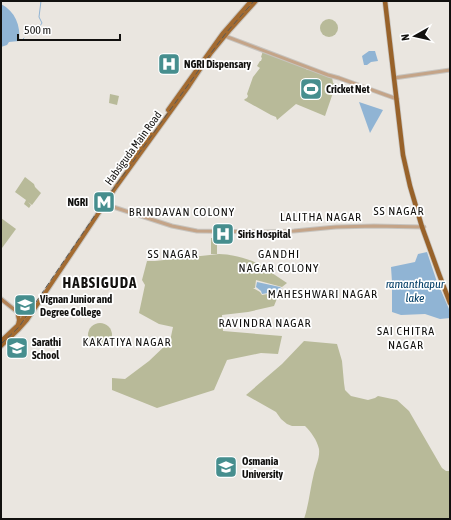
<svg xmlns="http://www.w3.org/2000/svg" width="451" height="520" viewBox="0 0 451 520" font-family="'Asap Condensed',sans-serif">
  <style>
    .green { fill: #b8ba99 }
    .water { fill: #90b4d4 }
    .lines { fill: none; stroke-linecap: round; stroke-linejoin: round }
    .stream { stroke: #90b4d4; stroke-width: 1 }
    .tertiary-casing { stroke: #c7c4bf; stroke-width: 5 }
    .secondary-casing { stroke: #c7c4bf; stroke-width: 5.5 }
    .primary-casing { stroke: #c7c4bf; stroke-width: 6 }
    .trunk-casing { stroke: #c7c4bf; stroke-width: 6 }
    .tertiary { stroke: #c4a488; stroke-width: 3 }
    .secondary { stroke: #b28358; stroke-width: 3.5 }
    .primary { stroke: #a36b31; stroke-width: 4 }
    .trunk { stroke: #98622a; stroke-width: 4.5 }
    .rail { stroke: #5b5955; stroke-width: 1; stroke-dasharray: 6 3; stroke-linecap: butt }
    .labels { text-anchor: middle; dominant-baseline: central; stroke-width: 3.5; stroke-linejoin: round; paint-order: stroke }
    .poi-label { font-size: 11px; font-weight: bold; fill: #12110f; stroke: #fff; text-anchor: start }
    .street-label { font-size: 11px; fill: #12110f; stroke: #fff }
    .neighbourhood-label { font-size: 12px; letter-spacing: 1px; fill: #12110f; stroke: #fff }
    .water-label { font-size: 12px; font-style: italic; fill: #003c65; stroke: #fff }
    .district-label { font-size: 15px; font-weight: bold; letter-spacing: 1px; fill: #12110f; stroke: #fff }
  </style>
  <rect width="100%" height="100%" fill="#eae6e0"/>
  <!-- green -->
  <g class="green">
    <circle cx="329" cy="28" r="9"/>
    <path d="M 263,51 L 305,67 L 307,70 L 311,69 L 332,77 L 333,83 L 336,84 L 325,116 L 296,104 L 277,120 L 276,117 L 271,115 L 244,100 L 245,99 L 247,98 L 248,96 L 247,94 L 253,77 L 260,68 L 257,66 L 260,61 L 261,61 L 262,58 L 261,57 Z"/>
    <path d="M 110,94 L 119,96 L 117,105 L 109,103 Z"/>
    <path d="M 25,177 L 34,184 L 35,187 L 41,193 L 32,205 L 28,202 L 31,205 L 29,208 L 24,204 L 26,200 L 15,192 Z"/>
    <path d="M 1,218 L 16,229 L 2,248 L 1,247 Z"/>
    <rect x="211" y="238" width="6" height="16"/>
    <path d="M 219,254 C 232,254 251,259 262,266 C 264,268 265,269 267,270 L 269,266 L 274,269 L 271,271 L 272,273 L 287,283 L 282,287 L 256,280 L 255,288 L 253,288 L 260,292 L 262,295 L 268,294 L 278,296 L 274,306 L 248,312 L 222,315 L 223,331 L 282,336 L 278,354 L 261,353 L 227,360 L 214,390 L 157,408 L 112,390 L 112,378 L 125,379 L 149,361 L 170,341 L 173,327 L 159,324 L 139,313 L 145,285 L 142,280 L 147,261 L 155,261 Z"/>
    <circle cx="100" cy="335" r="12"/>
    <path d="M 304,341 L 337,344 L 342,361 L 344,383 L 345,390 L 351,396 L 368,400 L 375,398 L 378,396 L 397,400 L 409,411 L 442,468 L 446,471 L 450,471 L 450,519 L 304,519 C 309,504 310,489 314,473 C 316,465 320,458 319,449 C 317,440 311,432 305,426 L 292,426 L 287,424 L 281,419 L 276,412 L 246,395 L 282,364 Z"/>
  </g>
  <!-- water -->
  <g class="water">
    <path d="M 1,4 C 15,11 21,26 19,41 L 9,42 L 7,45 L 1,47 Z"/>
    <path d="M 369,51 L 375,51 L 378,61 L 371,62 L 367,65 L 364,65 L 362,56 Z"/>
    <path d="M 359,102 L 383,110 L 370,133 Z"/>
    <path d="M 427,252 L 436,279 L 449,309 L 450,318 L 440,319 L 425,314 L 401,315 L 392,312 L 392,282 L 391,267 L 415,262 L 418,254 Z"/>
    <path d="M 257,282 L 280,287 L 282,289 L 279,294 L 268,293 L 262,294 L 261,291 L 256,287 Z"/>
  </g>
  <g class="lines">
    <!-- stream -->
    <g class="stream">
      <path d="M 24,34 L 24,32 C 33,32 37,31 42,23 L 39,17 L 41,1"/>
      <path d="M 19,39 L 22,40 L 24,38"/>
    </g>
    <!-- tertiary casing -->
    <g class="tertiary-casing">
      <g id="tertiary">
        <path d="M 225,36 L 328,75 L 339,78 L 397,99"/>
        <path d="M 394,78 L 450,70"/>
        <path d="M 104,204 L 172,226 L 197,231 L 266,232 L 294,231 L 336,227 L 374,226 L 424,227"/>
      </g>
    </g>
    <!-- secondary casing -->
    <g class="secondary-casing">
      <path id="secondary" d="M 1,299 L 25,318"/>
    </g>
    <!-- primary casing -->
    <g class="primary-casing">
      <g id="primary">
        <path d="M 168,110 L 223,33 L 251,1"/>
        <path d="M 130,164 L 151,134"/>
        <path d="M 18,315 L 19,320 L 18,325"/>
        <path d="M 1,341 L 18,325 L 31,308"/>
        <path d="M 1,346 L 19,329 L 27,320 L 116,187 L 189,86 L 211,53 L 229,31 L 256,1"/>
      </g>
    </g>
    <!-- trunk casing -->
    <g class="trunk-casing">
      <path id="trunk" d="M 385,1 L 403,155 L 410,186 L 422,227 L 439,274 L 450,303"/>
    </g>
    <!-- tertiary -->
    <use href="#tertiary" class="tertiary"/>
    <!-- secondary -->
    <use href="#secondary" class="secondary"/>
    <!-- primary -->
    <use href="#primary" class="primary"/>
    <!-- trunk -->
    <use href="#trunk" class="trunk"/>
    <!-- rail -->
    <path class="rail" d="M 1,344 L 19,327 L 104,202 L 214,49 L 226,33 L 254,1"/>
  </g>
  <!-- icons -->
  <defs>
    <g id="hospital-square" transform="scale(1.15)"><rect x="-9" y="-9" width="18" height="18" rx="4" fill="#468e8e" stroke="#fff"/><path d="M-5-5h3v3.5h4V-5h3V5h-3V1.5h-4V5h-3Z" fill="#fff"/></g>
    <g id="stadium-square" transform="scale(1.15)"><rect x="-9" y="-9" width="18" height="18" rx="4" fill="#468e8e" stroke="#fff"/><path d="M0-5a6.5 5 0 1 0 0 10a6.5 5 0 1 0 0-10ZM-3.5-1.8h7v3.6h-7Z" fill="#fff"/></g>
    <g id="metro-square" transform="scale(1.15)"><rect x="-9" y="-9" width="18" height="18" rx="4" fill="#468e8e" stroke="#fff"/><path d="M-5.5 5V-5H-3L0 0L3-5H5.5V5H3V-.5L0 4L-3-.5V5Z" fill="#fff"/></g>
    <g id="university-square" transform="scale(1.15)"><rect x="-9" y="-9" width="18" height="18" rx="4" fill="#468e8e" stroke="#fff"/><path d="M0-5L7-2L0 1L-7-2ZM-4 1L0 2.5L4 1V4Q0 6-4 4Z" fill="#fff"/></g>
  </defs>
  <g fill-rule="evenodd">
    <use href="#hospital-square" x="169" y="64"/>
    <use href="#stadium-square" x="311" y="89"/>
    <use href="#metro-square" x="104" y="202"/>
    <use href="#hospital-square" x="223" y="234"/>
    <use href="#university-square" x="25" y="305"/>
    <use href="#university-square" x="17" y="348"/>
    <use href="#university-square" x="226" y="467"/>
  </g>
  <g class="labels">
    <!-- poi labels -->
    <g class="poi-label">
      <text x="184" y="64">NGRI Dispensary</text>
      <text x="326" y="89">Cricket Net</text>
      <text x="88" y="202" text-anchor="end">NGRI</text>
      <text x="238" y="234">Siris Hospital</text>
      <text x="40" y="299">Vignan Junior and<tspan x="40" dy="13">Degree College</tspan></text>
      <text x="32" y="342">Sarathi<tspan x="32" dy="13">School</tspan></text>
      <text x="242" y="461">Osmania<tspan x="242" dy="13">University</tspan></text>
    </g>
    <!-- street labels -->
    <g class="street-label">
      <text transform="translate(133 148) rotate(-54)">Habsiguda Main Road</text>
    </g>
    <!-- neighbourhood labels -->
    <g class="neighbourhood-label">
      <text x="399" y="211">SS NAGAR</text>
      <text x="182" y="212">BRINDAVAN COLONY</text>
      <text x="321" y="217">LALITHA NAGAR</text>
      <text x="173" y="254">SS NAGAR</text>
      <text x="279" y="254">GANDHI<tspan x="279" dy="14">NAGAR COLONY</tspan></text>
      <text x="323" y="294">MAHESHWARI NAGAR</text>
      <text x="265" y="323">RAVINDRA NAGAR</text>
      <text x="406" y="331">SAI CHITRA<tspan x="406" dy="14">NAGAR</tspan></text>
      <text x="127" y="342">KAKATIYA NAGAR</text>
    </g>
    <!-- water labels -->
    <g class="water-label">
      <text x="415" y="284">ramanthapur<tspan x="415" dy="14">lake</tspan></text>
    </g>
    <!-- district labels -->
    <g class="district-label">
      <text x="100" y="282">HABSIGUDA</text>
    </g>
  </g>
  <!-- border -->
  <rect width="451" height="520" fill="none" stroke="#12110f" stroke-width="4"/>
  <!-- north arrow -->
  <g transform="translate(415 36) rotate(262)" stroke="#ffffff" stroke-width="3" paint-order="stroke">
  <path d="M0-3L7 15L0 10L-7 15Z" fill="#12110f"/>
  <text y="-6" font-size="11" font-weight="bold" text-anchor="middle" fill="#12110f">N</text>
  </g>
  <!-- scale -->
  <path d="M18 34v6h102v-6" fill="none" stroke="#12110f" stroke-width="2"/>
  <text x="24" y="34" font-size="12" fill="#12110f" stroke="#ffffff" stroke-width="3" paint-order="stroke">500 m</text>
</svg>
